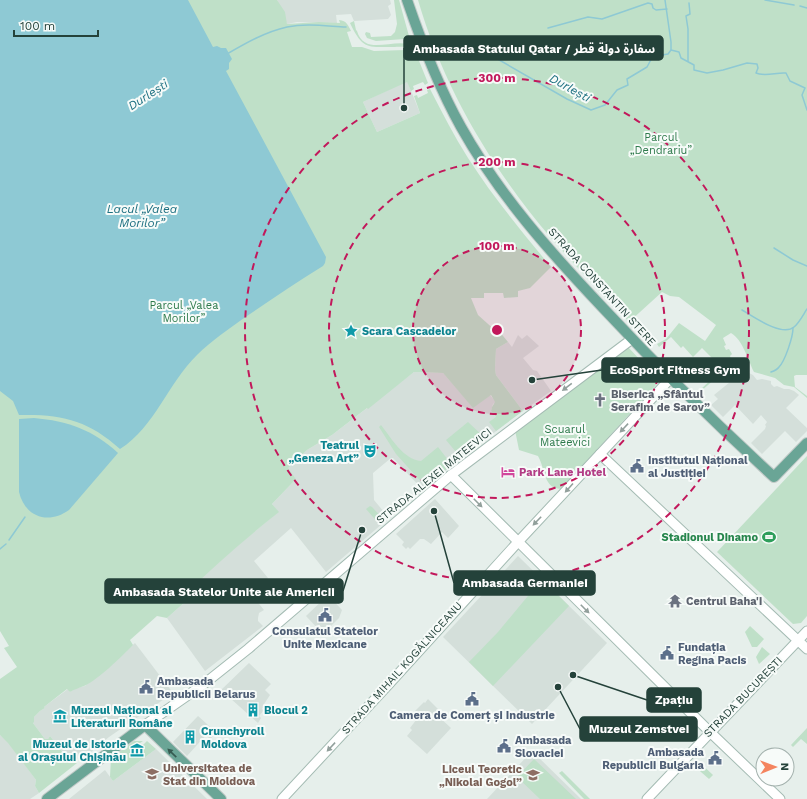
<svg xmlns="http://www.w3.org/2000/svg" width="807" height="799" viewBox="0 0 807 799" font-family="'Work Sans','Noto Sans Arabic',sans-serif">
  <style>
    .built { fill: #d4dfda }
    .green { fill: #bfe0c8 }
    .water { fill: #8ec9d4 }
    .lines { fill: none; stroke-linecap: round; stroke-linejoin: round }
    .stream { stroke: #8ec9d4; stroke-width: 1.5 }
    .secondary-casing { stroke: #a4bbb3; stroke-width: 11 }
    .primary-casing { stroke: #c2cac8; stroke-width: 12 }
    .secondary { stroke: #fff; stroke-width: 9 }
    .primary { stroke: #6aa596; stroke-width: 10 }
    .oneway { fill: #92a09c }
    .oneway2 { fill: #365b51 }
    .ring { fill: none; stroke: #c2185b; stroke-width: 2; stroke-dasharray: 7 5 }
    .labels { text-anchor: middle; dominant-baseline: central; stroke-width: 4; stroke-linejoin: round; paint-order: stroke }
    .park-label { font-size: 11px; fill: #2d7a4b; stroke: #f7fbf9 }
    .street-label { font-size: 11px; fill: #24423a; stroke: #f7fbf9 }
    .culture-label { font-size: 11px; font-weight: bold; fill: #0d838f; stroke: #f7fbf9; text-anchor: start }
    .worship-label { font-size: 11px; font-weight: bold; fill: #5b616d; stroke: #f7fbf9; text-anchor: start }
    .service-label { font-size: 11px; font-weight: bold; fill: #4e5e75; stroke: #f7fbf9; text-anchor: start }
    .hotel-label { font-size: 11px; font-weight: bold; fill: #b23c85; stroke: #f7fbf9; text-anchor: start }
    .leisure-label { font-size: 11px; font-weight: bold; fill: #27864d; stroke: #f7fbf9; text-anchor: end }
    .education-label { font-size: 11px; font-weight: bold; fill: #785e54; stroke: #f7fbf9; text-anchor: start }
    .water-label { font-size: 12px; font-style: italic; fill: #1c6f80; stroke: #f7fbf9 }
    .centre { fill: #c2185b; stroke: #f7fbf9; stroke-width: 2 }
    .ring-label { font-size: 12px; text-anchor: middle; font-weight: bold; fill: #c2185b; stroke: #f7fbf9; stroke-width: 4; stroke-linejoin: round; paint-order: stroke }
    .leader { fill: none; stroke: #24423a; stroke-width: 1.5 }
    .callout-dot { fill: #24423a; stroke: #f7fbf9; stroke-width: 1.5 }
    .callout { fill: #24423a; stroke: #24423a; stroke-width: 1.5 }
    .callout-label { font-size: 12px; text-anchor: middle; font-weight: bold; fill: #fff }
  </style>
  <rect width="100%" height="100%" fill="#e6efeb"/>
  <!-- built -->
  <g class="built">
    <path d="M 277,0 L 390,0 L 391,4 L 388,6 L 391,15 L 388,19 L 354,21 L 351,14 L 336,15 L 337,23 L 297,22 L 287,24 Z"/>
    <path d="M 407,81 L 420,113 L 377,132 L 363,102 Z"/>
    <path d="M 518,335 L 522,339 L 527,335 L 539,346 L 523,358 L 533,370 L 537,371 L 551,391 L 523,411 L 496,375 L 495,369 L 496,349 L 508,342 L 512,347 Z"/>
    <path d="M 742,371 L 745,371 L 753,375 L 757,380 L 762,379 L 771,381 L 771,384 L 774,387 L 777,386 L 784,389 L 789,389 L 794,391 L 799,395 L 786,408 L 807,428 L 807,431 L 796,442 L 785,431 L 762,454 L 751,443 L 765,429 L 766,426 L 765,425 L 767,422 L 761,415 L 753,424 L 735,405 L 723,417 L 711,405 L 718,399 L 714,395 L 730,382 L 728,379 Z"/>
    <path d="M 414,372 L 443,373 L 473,407 L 490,395 L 496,402 L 493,404 L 491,411 L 501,423 L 504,425 L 422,489 L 393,458 L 391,458 L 373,473 L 374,500 L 389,518 L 326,572 L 291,528 L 254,561 L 268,578 L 265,582 L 260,581 L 248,590 L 264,610 L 259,613 L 258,618 L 258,621 L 263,626 L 205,671 L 167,618 L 185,602 L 182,598 L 201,578 L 237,546 L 278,512 L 272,504 L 296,479 L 287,468 L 307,450 L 332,435 Z"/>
    <path d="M 435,499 L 459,526 L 448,538 L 442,532 L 431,544 L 424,539 L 420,539 L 410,549 L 408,547 L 406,549 L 402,545 L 404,542 L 396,534 Z"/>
    <path d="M 518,556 L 607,643 L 532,724 L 443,637 Z"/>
    <path d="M 328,595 L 342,610 L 339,618 L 323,634 L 306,616 Z"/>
    <path d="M 135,643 L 173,693 L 109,737 L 85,757 L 83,755 L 75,761 L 71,758 L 67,758 L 50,736 L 48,739 L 45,739 L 33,723 L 34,717 L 40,711 L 45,708 L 44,707 L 68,689 L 70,692 L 76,688 L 85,686 L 111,665 Z"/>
    <path d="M 249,663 L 271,684 L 265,690 L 270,695 L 264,704 L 265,705 L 262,709 L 264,710 L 259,716 L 261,718 L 258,723 L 221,690 Z"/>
    <path d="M 428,699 L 442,713 L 439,717 L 451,728 L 427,754 L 407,736 L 412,730 L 410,728 L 420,715 L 415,711 L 424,702 L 425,703 Z"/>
    <path d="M 198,716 L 217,733 L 210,739 L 206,735 L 187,756 L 173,742 Z"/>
    <path d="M 0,735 L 8,742 L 36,780 L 35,786 L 39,793 L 30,799 L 0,799 Z"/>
    <path d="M 156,749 L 207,799 L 69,799 L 105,770 L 113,781 Z"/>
    <path d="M 532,751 L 581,799 L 487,799 Z"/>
  </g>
  <!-- green -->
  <g class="green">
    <path d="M 0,0 L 277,0 L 285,12 L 287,24 L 319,22 L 340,23 L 339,20 C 347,21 348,25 351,31 L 347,32 L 352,47 L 362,47 L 374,51 L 405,50 L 415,51 L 428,83 L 425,85 L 423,82 L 413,86 L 414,89 L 411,91 L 407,82 L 363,102 L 377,132 L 420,113 L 414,96 L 417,95 L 418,98 L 428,93 L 427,90 L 430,89 C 442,112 454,136 468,158 C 493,197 522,232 551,267 L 530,288 L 518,291 L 518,297 L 504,298 L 503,293 L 484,293 L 484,298 L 471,298 L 478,315 L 497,332 L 499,331 L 508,342 L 496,349 L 495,369 L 496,375 L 523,411 L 496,431 L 489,422 L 496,417 L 491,411 L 492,407 L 495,402 L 491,395 L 473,408 L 443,373 L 414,372 L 368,409 L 367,408 L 332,435 L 307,450 L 288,468 L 296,479 L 272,504 L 279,512 C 245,539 213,567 182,597 L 185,602 L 167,618 L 157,616 L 130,640 L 133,645 C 122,656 98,680 84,686 C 79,688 75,689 70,692 L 67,689 L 44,707 L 45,708 L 40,711 L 34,717 L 34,722 L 33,723 L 45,739 L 48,739 L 50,736 L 67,758 L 73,759 L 77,763 L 39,793 L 35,786 L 36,780 L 8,743 L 0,735 L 0,679 L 17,667 L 4,648 L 9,646 L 0,631 Z"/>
    <path d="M 394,0 L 399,0 L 409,36 L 405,39 L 376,41 L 367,38 L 365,34 L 366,32 L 370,33 L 371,37 L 391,36 L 395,32 L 397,24 Z"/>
    <path d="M 418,0 L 807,0 L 807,375 L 796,375 L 794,376 L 795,387 L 807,396 L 807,398 L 794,387 L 784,385 L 775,378 L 754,372 C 748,360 743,340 731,333 L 723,338 L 726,345 L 724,346 L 726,350 L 729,349 L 732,354 L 730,356 L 733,363 L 732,367 L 727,370 L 731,377 L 728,379 L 724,371 L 700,392 L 699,391 L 720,371 L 713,363 L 715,361 L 702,348 L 693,357 L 683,346 L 681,348 L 671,337 L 659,347 L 657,344 L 666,339 L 679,323 L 705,341 L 716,325 L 679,297 L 670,296 L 662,292 L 629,322 C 603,294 577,268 552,239 C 492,169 444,89 418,0 Z"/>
    <path d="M 354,21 L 356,30 L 357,31 C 365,58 396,36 413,46 C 408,48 400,46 395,47 C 367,47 363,50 350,23 Z"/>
    <path d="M 627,346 L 656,377 L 657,381 L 656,385 L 561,489 C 543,488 546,470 538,456 L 519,450 L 515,430 Z"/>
    <path d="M 468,422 L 484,437 L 485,440 L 461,458 L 446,440 Z"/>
    <path d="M 381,425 C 392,439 403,459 421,461 L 438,447 L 452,465 L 425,486 L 396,454 L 379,427 Z"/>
    <path d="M 807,456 L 807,616 L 801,623 L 793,624 L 717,552 Z"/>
    <path d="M 370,506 L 372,507 L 385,521 L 380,525 L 366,509 Z"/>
    <path d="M 542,579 L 569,606 L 493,686 L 469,662 L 498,632 Z"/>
    <path d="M 750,626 L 764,639 L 757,647 L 752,647 L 745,632 Z"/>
    <path d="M 762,647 L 770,654 L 759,664 L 756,657 Z"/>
    <path d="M 807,728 L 807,744 L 801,739 L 793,747 L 791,745 Z"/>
    <path d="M 134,741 L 143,741 L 140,743 L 136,743 L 130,750 L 130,754 L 133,756 L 137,756 L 143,749 L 143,745 L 147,741 L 156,749 L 113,781 L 110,777 L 111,758 Z"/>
    <path d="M 534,759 L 576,799 L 540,799 L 517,777 Z"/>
    <path d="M 697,760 L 713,775 L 709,779 L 693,765 Z"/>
    <path d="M 562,771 L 590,799 L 584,799 L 559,773 Z"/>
  </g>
  <!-- water -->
  <g class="water">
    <path d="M 0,0 L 188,0 L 213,47 L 217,46 L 221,48 L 226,48 L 232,59 L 229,63 L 229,69 L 226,71 L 326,257 L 325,263 L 323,266 C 297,282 272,299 247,316 C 230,328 211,341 197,355 C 168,383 155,427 120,449 C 88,420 62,414 19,415 L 13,401 L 0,391 Z"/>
    <path d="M 34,418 C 68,421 93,430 118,453 L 69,510 C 48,525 25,517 19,492 L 19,419 Z"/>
  </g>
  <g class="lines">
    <!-- stream -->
    <g class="stream">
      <path d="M 665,0 L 671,42 L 671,50"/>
      <path d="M 765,0 L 794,5"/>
      <path d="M 800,6 L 807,8"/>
      <path d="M 548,28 L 588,17 L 602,19 L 648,3 L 652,4 L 653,8 L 656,10 L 667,9"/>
      <path d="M 445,41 L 479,50 L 487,53 L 567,99 L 591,110 L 605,105 L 617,90 L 628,85 L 627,79 L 647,67 L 654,54 L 659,52 L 662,55 L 668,54 L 671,50 L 679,52 L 681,58 L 694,65 L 694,70 L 707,73 L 723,70 L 747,63 L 757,64 L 758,68 L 756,73 C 765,77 777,72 786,73 L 790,81 L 805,88 L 802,95 L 807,110"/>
      <path d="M 227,54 C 246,43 265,32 287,27 C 306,23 326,26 346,27"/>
      <path d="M 688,61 L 688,29 L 686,16 L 690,14 L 689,3"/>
      <path d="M 774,248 L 793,260 L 807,266"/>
      <path d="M 742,310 C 754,317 782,337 794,327 C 799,323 803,315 807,309"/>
      <path d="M 771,372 C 774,371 777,370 779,367 C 785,361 793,337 793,328"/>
      <path d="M 9,540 L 25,517"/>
      <path d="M 0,549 L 6,544"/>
    </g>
    <!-- secondary casing -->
    <g class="secondary-casing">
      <g id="secondary">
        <path d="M 600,454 L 807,649"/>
        <path d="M 451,475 L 710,732 L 780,799"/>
        <path d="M 145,725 L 204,684 L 248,649 L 451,475 L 632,339"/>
        <path d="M 282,799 L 389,684 L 518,542 L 670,379"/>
        <path d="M 647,799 L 807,631"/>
      </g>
    </g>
    <!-- primary casing -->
    <g class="primary-casing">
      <g id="primary">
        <path d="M 407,0 C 422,44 438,86 461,127 C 499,195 551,253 604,309 C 659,368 715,423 774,477 L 807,443"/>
        <path d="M 47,799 L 145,725 L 221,799"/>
      </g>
    </g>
    <!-- secondary -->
    <use href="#secondary" class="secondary"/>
    <!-- primary -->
    <use href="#primary" class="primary"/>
  </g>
  <!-- one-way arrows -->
  <defs><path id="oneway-solid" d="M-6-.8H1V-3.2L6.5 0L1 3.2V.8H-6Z"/></defs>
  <g class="oneway">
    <use href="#oneway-solid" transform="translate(567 387) rotate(143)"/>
    <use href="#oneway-solid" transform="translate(624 428) rotate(133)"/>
    <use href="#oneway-solid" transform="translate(569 488) rotate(132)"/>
    <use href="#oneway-solid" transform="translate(478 503) rotate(45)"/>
    <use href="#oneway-solid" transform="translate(537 521) rotate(134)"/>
    <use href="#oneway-solid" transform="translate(585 609) rotate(45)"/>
    <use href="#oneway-solid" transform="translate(331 747) rotate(133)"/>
  </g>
  <use class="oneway2" href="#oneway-solid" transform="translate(172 753) rotate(-136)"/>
  <!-- distance rings -->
  <circle cx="497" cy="330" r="84" fill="#c2185b" fill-opacity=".12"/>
  <g class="ring">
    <circle cx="497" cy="330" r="84"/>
    <circle cx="497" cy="330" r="168"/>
    <circle cx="497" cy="330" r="252"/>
  </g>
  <!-- icons -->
  <defs>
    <g id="sight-bare" transform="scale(1.08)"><path d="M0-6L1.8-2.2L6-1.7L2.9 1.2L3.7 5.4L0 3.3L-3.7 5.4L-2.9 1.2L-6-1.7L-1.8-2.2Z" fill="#0f9aa8" stroke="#f7fbf9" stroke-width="2.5" paint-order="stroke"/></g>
    <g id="church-bare" transform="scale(1.08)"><path d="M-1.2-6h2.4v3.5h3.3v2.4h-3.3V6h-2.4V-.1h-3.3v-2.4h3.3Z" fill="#6b7280" stroke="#f7fbf9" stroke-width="2.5" paint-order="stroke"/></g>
    <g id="theatre-bare" transform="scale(1.08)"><path d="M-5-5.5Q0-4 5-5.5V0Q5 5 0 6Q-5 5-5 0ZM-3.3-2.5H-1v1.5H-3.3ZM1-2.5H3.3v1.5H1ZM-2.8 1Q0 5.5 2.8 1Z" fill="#0f9aa8" stroke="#f7fbf9" stroke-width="2.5" paint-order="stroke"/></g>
    <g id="civic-bare" transform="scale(1.08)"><path d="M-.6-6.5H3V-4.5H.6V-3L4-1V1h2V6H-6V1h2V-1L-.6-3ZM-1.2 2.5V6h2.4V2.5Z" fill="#5c6f8a" stroke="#f7fbf9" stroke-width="2.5" paint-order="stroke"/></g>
    <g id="hotel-bare" transform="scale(1.08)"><path d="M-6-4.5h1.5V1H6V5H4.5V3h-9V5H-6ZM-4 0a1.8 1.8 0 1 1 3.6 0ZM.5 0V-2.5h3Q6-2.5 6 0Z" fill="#d1479c" stroke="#f7fbf9" stroke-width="2.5" paint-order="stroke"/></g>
    <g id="stadium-bare" transform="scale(1.08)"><path d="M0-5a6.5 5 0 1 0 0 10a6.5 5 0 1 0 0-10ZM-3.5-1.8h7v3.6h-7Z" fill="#2e9e5b" stroke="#f7fbf9" stroke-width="2.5" paint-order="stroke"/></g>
    <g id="temple-bare" transform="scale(1.08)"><path d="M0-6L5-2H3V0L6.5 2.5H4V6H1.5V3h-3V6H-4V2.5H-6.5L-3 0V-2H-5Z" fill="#6b7280" stroke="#f7fbf9" stroke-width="2.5" paint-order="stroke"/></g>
    <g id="building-bare" transform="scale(1.08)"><path d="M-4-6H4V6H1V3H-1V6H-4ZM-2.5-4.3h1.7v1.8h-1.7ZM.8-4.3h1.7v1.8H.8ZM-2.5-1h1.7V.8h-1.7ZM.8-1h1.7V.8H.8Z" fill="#0f9aa8" stroke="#f7fbf9" stroke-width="2.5" paint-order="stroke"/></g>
    <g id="museum-bare" transform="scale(1.08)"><path d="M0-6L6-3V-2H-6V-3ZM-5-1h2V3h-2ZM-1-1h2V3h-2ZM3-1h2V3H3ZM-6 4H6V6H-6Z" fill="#0f9aa8" stroke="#f7fbf9" stroke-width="2.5" paint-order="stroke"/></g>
    <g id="university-bare" transform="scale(1.08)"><path d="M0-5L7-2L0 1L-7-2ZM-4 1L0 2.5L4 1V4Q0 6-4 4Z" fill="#8d6e63" stroke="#f7fbf9" stroke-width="2.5" paint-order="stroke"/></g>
    <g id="school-bare" transform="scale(1.08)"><path d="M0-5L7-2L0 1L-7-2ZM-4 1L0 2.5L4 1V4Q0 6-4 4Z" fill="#8d6e63" stroke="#f7fbf9" stroke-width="2.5" paint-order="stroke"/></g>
  </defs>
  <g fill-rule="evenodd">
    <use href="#sight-bare" x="351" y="331"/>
    <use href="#church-bare" x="600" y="400"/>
    <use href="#theatre-bare" x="370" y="451"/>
    <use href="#civic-bare" x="637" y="466"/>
    <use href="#hotel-bare" x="508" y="472"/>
    <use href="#stadium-bare" x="769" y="537"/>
    <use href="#temple-bare" x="675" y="601"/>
    <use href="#civic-bare" x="325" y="615"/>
    <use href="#civic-bare" x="667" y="653"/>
    <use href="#civic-bare" x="146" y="687"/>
    <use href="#civic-bare" x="472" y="699"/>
    <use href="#building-bare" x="253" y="710"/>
    <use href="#museum-bare" x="60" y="716"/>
    <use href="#building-bare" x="190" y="737"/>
    <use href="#civic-bare" x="504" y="746"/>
    <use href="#museum-bare" x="137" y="750"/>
    <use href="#civic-bare" x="715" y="758"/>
    <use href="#university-bare" x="152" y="774"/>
    <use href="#school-bare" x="533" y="775"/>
  </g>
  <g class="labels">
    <!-- park labels -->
    <g class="park-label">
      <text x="661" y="137">Parcul<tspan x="661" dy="13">„Dendrariu”</tspan></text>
      <text x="184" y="305">Parcul „Valea<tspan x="184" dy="13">Morilor”</tspan></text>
      <text x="565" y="429">Scuarul<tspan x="565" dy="13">Mateevici</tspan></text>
    </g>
    <!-- street labels -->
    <g class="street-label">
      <text transform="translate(602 287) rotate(48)">STRADA CONSTANTIN STERE</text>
      <text transform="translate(434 476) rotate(-39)">STRADA ALEXEI MATEEVICI</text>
      <text transform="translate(402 668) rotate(-48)">STRADA MIHAIL KOGĂLNICEANU</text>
      <text transform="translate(743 697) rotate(-46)">STRADA BUCUREȘTI</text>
    </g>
    <!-- culture labels -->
    <g class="culture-label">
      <text x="362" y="331">Scara Cascadelor</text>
      <text x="359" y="445" text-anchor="end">Teatrul<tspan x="359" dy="13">„Geneza Art”</tspan></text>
      <text x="71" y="710">Muzeul Național al<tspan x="71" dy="13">Literaturii Române</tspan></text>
      <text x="264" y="710">Blocul 2</text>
      <text x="201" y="731">Crunchyroll<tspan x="201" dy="13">Moldova</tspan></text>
      <text x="126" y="744" text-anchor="end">Muzeul de Istorie<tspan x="126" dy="13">al Orașului Chișinău</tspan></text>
    </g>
    <!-- worship labels -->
    <g class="worship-label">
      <text x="611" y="394">Biserica „Sfântul<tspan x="611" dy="13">Serafim de Sarov”</tspan></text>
      <text x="686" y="601">Centrul Baha'i</text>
    </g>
    <!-- service labels -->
    <g class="service-label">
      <text x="648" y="460">Institutul Național<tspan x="648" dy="13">al Justiției</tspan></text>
      <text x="325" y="631" text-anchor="middle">Consulatul Statelor<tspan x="325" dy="13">Unite Mexicane</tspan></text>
      <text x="678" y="647">Fundația<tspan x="678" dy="13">Regina Pacis</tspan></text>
      <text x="157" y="681">Ambasada<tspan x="157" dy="13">Republicii Belarus</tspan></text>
      <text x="472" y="715" text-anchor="middle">Camera de Comerț și Industrie</text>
      <text x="515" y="740">Ambasada<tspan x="515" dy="13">Slovaciei</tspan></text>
      <text x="704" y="752" text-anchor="end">Ambasada<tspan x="704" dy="13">Republicii Bulgaria</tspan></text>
    </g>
    <!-- hotel labels -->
    <g class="hotel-label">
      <text x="519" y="472">Park Lane Hotel</text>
    </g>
    <!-- leisure labels -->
    <g class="leisure-label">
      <text x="758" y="537">Stadionul Dinamo</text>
    </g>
    <!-- education labels -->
    <g class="education-label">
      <text x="163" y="768">Universitatea de<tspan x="163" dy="13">Stat din Moldova</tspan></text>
      <text x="522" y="769" text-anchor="end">Liceul Teoretic<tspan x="522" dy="13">„Nikolai Gogol”</tspan></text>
    </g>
    <!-- water labels -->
    <g class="water-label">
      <text transform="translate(570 88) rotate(29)">Durlești</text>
      <text transform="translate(148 95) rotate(-33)">Durlești</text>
      <text x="142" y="209">Lacul „Valea<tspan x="142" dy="14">Morilor”</tspan></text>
    </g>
  </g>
  <circle cx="497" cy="330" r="6" class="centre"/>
  <g class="ring-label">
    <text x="497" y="82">300 m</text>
    <text x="497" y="166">200 m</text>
    <text x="497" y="250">100 m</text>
  </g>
  <!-- callouts -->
  <path class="leader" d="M404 108L404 48M532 380L602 370M434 511L454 583M362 530L343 591M573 675L647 700M558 687L580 729"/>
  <g class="callout-dot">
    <circle cx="404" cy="108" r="4"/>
    <circle cx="532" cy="380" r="4"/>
    <circle cx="434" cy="511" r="4"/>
    <circle cx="362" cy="530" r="4"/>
    <circle cx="573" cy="675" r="4"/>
    <circle cx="558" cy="687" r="4"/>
  </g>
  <g class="callout">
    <rect x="404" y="36" width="259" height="24" rx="4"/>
    <rect x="602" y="358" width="147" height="24" rx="4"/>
    <rect x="454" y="571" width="141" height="24" rx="4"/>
    <rect x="105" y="579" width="238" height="24" rx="4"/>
    <rect x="647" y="688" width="54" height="24" rx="4"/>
    <rect x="580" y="717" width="117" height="24" rx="4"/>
  </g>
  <g class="callout-label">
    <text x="534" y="53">Ambasada Statului Qatar / سفارة دولة قطر</text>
    <text x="675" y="374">EcoSport Fitness Gym</text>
    <text x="525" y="587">Ambasada Germaniei</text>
    <text x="224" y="596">Ambasada Statelor Unite ale Americii</text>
    <text x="674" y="704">Zpațiu</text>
    <text x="639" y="733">Muzeul Zemstvei</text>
  </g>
  <!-- north arrow -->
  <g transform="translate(775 767) rotate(89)"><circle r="19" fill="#f7fbf9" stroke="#a3b1ad"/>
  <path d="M0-3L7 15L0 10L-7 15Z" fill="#f4845f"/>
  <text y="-6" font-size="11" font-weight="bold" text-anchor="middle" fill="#24423a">N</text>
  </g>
  <!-- scale -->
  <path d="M14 30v6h84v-6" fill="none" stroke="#24423a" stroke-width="2"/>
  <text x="20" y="30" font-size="12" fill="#24423a" stroke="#f7fbf9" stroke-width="3" paint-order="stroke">100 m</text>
</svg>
